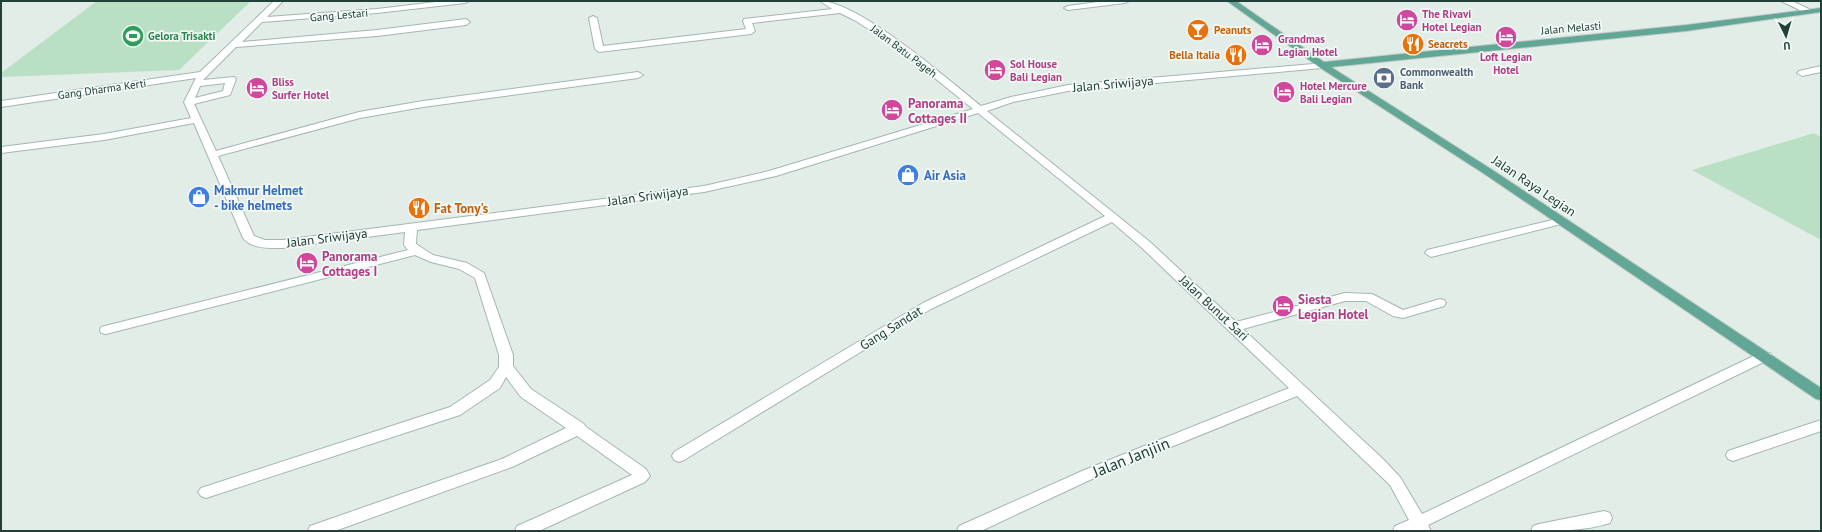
<svg xmlns="http://www.w3.org/2000/svg" width="1822" height="532" viewBox="0 0 1822 532" font-family="'PT Sans',sans-serif">
  <style>
    .green { fill: #b9e0c4 }
    .lines { fill: none; stroke-linecap: round; stroke-linejoin: round }
    .minor-casing { stroke: #a4b6b0; stroke-width: 2 }
    .major-casing { stroke: #c1cac7; stroke-width: 2 }
    .minor { fill: #fff; fill-rule: evenodd }
    .major { fill: #62a696; fill-rule: evenodd }
    .labels { text-anchor: middle; dominant-baseline: central; stroke-width: 3.5; stroke-linejoin: round; paint-order: stroke }
    .far-hotel-label { font-size: 11px; font-weight: bold; fill: #b23c85; stroke: #f2f9f6; text-anchor: start }
    .far-street-label { font-size: 11px; fill: #204038; stroke: #f2f9f6 }
    .far-food-label { font-size: 11px; font-weight: bold; fill: #c56008; stroke: #f2f9f6; text-anchor: start }
    .far-leisure-label { font-size: 11px; font-weight: bold; fill: #27864d; stroke: #f2f9f6; text-anchor: start }
    .far-service-label { font-size: 11px; font-weight: bold; fill: #4e5e75; stroke: #f2f9f6; text-anchor: start }
    .street-label { font-size: 13px; fill: #204038; stroke: #f2f9f6 }
    .hotel-label { font-size: 13px; font-weight: bold; fill: #b23c85; stroke: #f2f9f6; text-anchor: start }
    .shop-label { font-size: 13px; font-weight: bold; fill: #366cbe; stroke: #f2f9f6; text-anchor: start }
    .food-label { font-size: 13px; font-weight: bold; fill: #c56008; stroke: #f2f9f6; text-anchor: start }
    .near-street-label { font-size: 16px; fill: #204038; stroke: #f2f9f6 }
  </style>
  <rect width="100%" height="100%" fill="#e2ede8"/>
  <!-- green -->
  <g class="green">
    <path d="M 97,1 L 251,1 L 179,70 L 1,77 L 1,73 Z"/>
    <path d="M 1814,133 L 1821,137 L 1821,240 L 1692,170 Z"/>
  </g>
  <g class="lines">
    <!-- minor casing -->
    <g class="minor-casing">
      <g id="minor">
        <path d="M 274,1 L 283,1 L 267,17 L 377,9 L 444,1 L 469,1 L 465,3 L 377,13 L 262,22 L 242,42 L 377,30 L 466,19 L 470,22 L 466,25 L 377,36 L 236,47 L 203,80 L 234,77 L 236,79 L 230,95 L 194,104 L 216,151 L 359,112 L 423,101 L 638,72 L 643,75 L 638,78 L 423,107 L 360,118 L 218,156 L 254,236 L 265,240 L 283,240 L 704,186 L 769,171 L 973,109 L 900,50 L 856,21 L 840,13 L 752,23 L 755,31 L 751,34 L 599,52 L 595,49 L 589,18 L 593,16 L 597,18 L 603,46 L 746,29 L 743,21 L 744,19 L 832,9 L 820,1 C 858,1 949,80 981,106 L 1011,97 L 1068,85 L 1325,63 L 1326,65 L 1322,68 L 1068,91 L 1013,102 L 987,111 L 1150,242 L 1236,322 L 1345,293 L 1372,294 L 1403,310 L 1440,299 L 1444,300 L 1446,303 L 1444,306 L 1403,318 L 1393,316 L 1366,301 L 1345,301 L 1243,329 L 1383,459 L 1400,477 L 1422,514 L 1760,353 L 1770,353 L 1772,356 L 1770,359 L 1428,525 L 1431,531 L 1393,531 L 1395,526 L 1409,520 L 1390,485 L 1297,396 L 1092,479 L 981,531 L 957,531 L 959,526 L 1082,471 L 1289,388 L 1142,248 L 1112,222 L 931,309 L 684,460 L 679,462 L 674,460 L 672,456 L 674,452 L 923,303 L 1105,216 L 978,113 L 776,176 L 704,192 L 417,230 L 416,244 L 433,255 L 467,263 L 484,273 L 513,355 L 513,366 L 531,389 L 584,424 L 586,427 L 646,469 L 650,476 L 645,482 L 539,531 L 515,531 L 517,526 L 632,475 L 577,436 L 512,467 L 335,531 L 308,531 L 310,526 L 502,459 L 566,428 L 521,397 L 506,377 L 500,388 L 460,415 L 206,498 L 201,496 L 198,492 L 201,488 L 450,407 L 490,380 L 499,367 L 499,355 L 475,278 L 459,269 L 431,262 L 415,255 L 106,334 L 101,333 L 100,330 L 101,327 L 408,250 L 404,245 L 405,232 L 283,248 C 271,248 251,249 243,238 L 194,123 L 104,140 L 1,153 L 1,147 L 104,134 L 191,118 L 184,102 L 196,78 L 1,107 L 1,101 L 200,72 ZM 225,83 L 223,91 L 195,98 L 200,86 Z"/>
        <path d="M 1105,1 L 1129,1 L 1125,3 L 1068,10 L 1064,8 L 1068,6 Z"/>
        <path d="M 1781,1 L 1792,1 L 1813,11 L 1806,13 Z"/>
        <path d="M 1821,66 L 1821,72 L 1802,76 L 1797,73 L 1799,71 Z"/>
        <path d="M 1561,218 L 1565,219 L 1567,221 L 1565,223 L 1431,257 L 1425,253 L 1427,250 Z"/>
        <path d="M 1821,420 L 1821,431 L 1733,461 L 1728,459 L 1726,455 L 1728,451 Z"/>
        <path d="M 1604,511 L 1610,513 L 1612,518 L 1610,523 C 1584,531 1558,531 1531,531 L 1533,526 L 1539,524 Z"/>
      </g>
    </g>
    <!-- major casing -->
    <g class="major-casing">
      <path id="major" d="M 1227,1 L 1236,1 L 1324,62 L 1686,25 L 1821,8 L 1821,12 L 1686,31 L 1331,67 L 1494,171 L 1821,388 L 1821,400 L 1816,399 L 1486,175 L 1319,67 Z"/>
    </g>
    <!-- minor -->
    <use href="#minor" class="minor"/>
    <!-- major -->
    <use href="#major" class="major"/>
  </g>
  <!-- icons -->
  <defs>
    <g id="hotel-disc" transform="scale(1.15)"><circle r="9.5" fill="#d1479c" stroke="#f2f9f6"/><path d="M-6-4.5h1.5V1H6V5H4.5V3h-9V5H-6ZM-4 0a1.8 1.8 0 1 1 3.6 0ZM.5 0V-2.5h3Q6-2.5 6 0Z" fill="#fff"/></g>
    <g id="bar-disc" transform="scale(1.15)"><circle r="9.5" fill="#e8710a" stroke="#f2f9f6"/><path d="M-6-5H6L.8 .8V4.5H3.5V6h-7V4.5H-.8V.8Z" fill="#fff"/></g>
    <g id="stadium-disc" transform="scale(1.15)"><circle r="9.5" fill="#2e9e5b" stroke="#f2f9f6"/><path d="M0-5a6.5 5 0 1 0 0 10a6.5 5 0 1 0 0-10ZM-3.5-1.8h7v3.6h-7Z" fill="#fff"/></g>
    <g id="restaurant-disc" transform="scale(1.15)"><circle r="9.5" fill="#e8710a" stroke="#f2f9f6"/><path d="M-5-6h1v4h1v-4h1v4h1v-4h1v5L-1.5 .5V6h-2V.5L-5-1ZM5-6V6H3V1.5H1.5Q1.5-4 5-6Z" fill="#fff"/></g>
    <g id="bank-disc" transform="scale(1.15)"><circle r="9.5" fill="#5c6f8a" stroke="#f2f9f6"/><path d="M-6-4H6V4H-6ZM0-2.3a2.3 2.3 0 1 0 0 4.6a2.3 2.3 0 1 0 0-4.6Z" fill="#fff"/></g>
    <g id="shop-disc" transform="scale(1.15)"><circle r="9.5" fill="#3f7fe0" stroke="#f2f9f6"/><path d="M-5-2.5h2.3a2.7 3.5 0 0 1 5.4 0H5L5.5 6h-11ZM-1.5-2.5h3a1.5 2.3 0 0 0-3 0Z" fill="#fff"/></g>
  </defs>
  <g fill-rule="evenodd">
    <use href="#hotel-disc" x="1407" y="20"/>
    <use href="#bar-disc" x="1198" y="30"/>
    <use href="#stadium-disc" x="133" y="36"/>
    <use href="#hotel-disc" x="1506" y="37"/>
    <use href="#restaurant-disc" x="1413" y="44"/>
    <use href="#hotel-disc" x="1262" y="45"/>
    <use href="#restaurant-disc" x="1236" y="55"/>
    <use href="#hotel-disc" x="995" y="70"/>
    <use href="#bank-disc" x="1384" y="78"/>
    <use href="#hotel-disc" x="257" y="88"/>
    <use href="#hotel-disc" x="1284" y="92"/>
    <use href="#hotel-disc" x="892" y="110"/>
    <use href="#shop-disc" x="908" y="175"/>
    <use href="#shop-disc" x="199" y="197"/>
    <use href="#restaurant-disc" x="419" y="208"/>
    <use href="#hotel-disc" x="307" y="263"/>
    <use href="#hotel-disc" x="1283" y="306"/>
  </g>
  <g class="labels">
    <!-- far-hotel labels -->
    <g class="far-hotel-label">
      <text x="1422" y="14">The Rivavi<tspan x="1422" dy="13">Hotel Legian</tspan></text>
      <text x="1278" y="39">Grandmas<tspan x="1278" dy="13">Legian Hotel</tspan></text>
      <text x="1506" y="57" text-anchor="middle">Loft Legian<tspan x="1506" dy="13">Hotel</tspan></text>
      <text x="1010" y="64">Sol House<tspan x="1010" dy="13">Bali Legian</tspan></text>
      <text x="272" y="82">Bliss<tspan x="272" dy="13">Surfer Hotel</tspan></text>
      <text x="1300" y="86">Hotel Mercure<tspan x="1300" dy="13">Bali Legian</tspan></text>
    </g>
    <!-- far-street labels -->
    <g class="far-street-label">
      <text transform="translate(339 15) rotate(-5)">Gang Lestari</text>
      <text transform="translate(1571 28) rotate(-5)">Jalan Melasti</text>
      <text transform="translate(904 51) rotate(37)">Jalan Batu Pageh</text>
      <text transform="translate(102 89) rotate(-8)">Gang Dharma Kerti</text>
    </g>
    <!-- far-food labels -->
    <g class="far-food-label">
      <text x="1214" y="30">Peanuts</text>
      <text x="1428" y="44">Seacrets</text>
      <text x="1220" y="55" text-anchor="end">Bella Italia</text>
    </g>
    <!-- far-leisure labels -->
    <g class="far-leisure-label">
      <text x="148" y="36">Gelora Trisakti</text>
    </g>
    <!-- far-service labels -->
    <g class="far-service-label">
      <text x="1400" y="72">Commonwealth<tspan x="1400" dy="13">Bank</tspan></text>
    </g>
    <!-- street labels -->
    <g class="street-label">
      <text transform="translate(1113 84) rotate(-5)">Jalan Sriwijaya</text>
      <text transform="translate(1534 186) rotate(34)">Jalan Raya Legian</text>
      <text transform="translate(648 196) rotate(-8)">Jalan Sriwijaya</text>
      <text transform="translate(327 238) rotate(-7)">Jalan Sriwijaya</text>
      <text transform="translate(1214 308) rotate(43)">Jalan Bunut Sari</text>
      <text transform="translate(891 328) rotate(-32)">Gang Sandat</text>
    </g>
    <!-- hotel labels -->
    <g class="hotel-label">
      <text x="908" y="103">Panorama<tspan x="908" dy="15">Cottages II</tspan></text>
      <text x="322" y="256">Panorama<tspan x="322" dy="15">Cottages I</tspan></text>
      <text x="1298" y="299">Siesta<tspan x="1298" dy="15">Legian Hotel</tspan></text>
    </g>
    <!-- shop labels -->
    <g class="shop-label">
      <text x="924" y="175">Air Asia</text>
      <text x="214" y="190">Makmur Helmet<tspan x="214" dy="15">- bike helmets</tspan></text>
    </g>
    <!-- food labels -->
    <g class="food-label">
      <text x="434" y="208">Fat Tony's</text>
    </g>
    <!-- near-street labels -->
    <g class="near-street-label">
      <text transform="translate(1131 457) rotate(-22)">Jalan Janjiin</text>
    </g>
  </g>
  <!-- border -->
  <rect width="1822" height="532" fill="none" stroke="#204038" stroke-width="4"/>
  <!-- north arrow -->
  <g transform="translate(1786 36) rotate(175)" stroke="#f2f9f6" stroke-width="3" paint-order="stroke">
  <path d="M0-3L7 15L0 10L-7 15Z" fill="#204038"/>
  <text y="-6" font-size="11" font-weight="bold" text-anchor="middle" fill="#204038">U</text>
  </g>
</svg>
